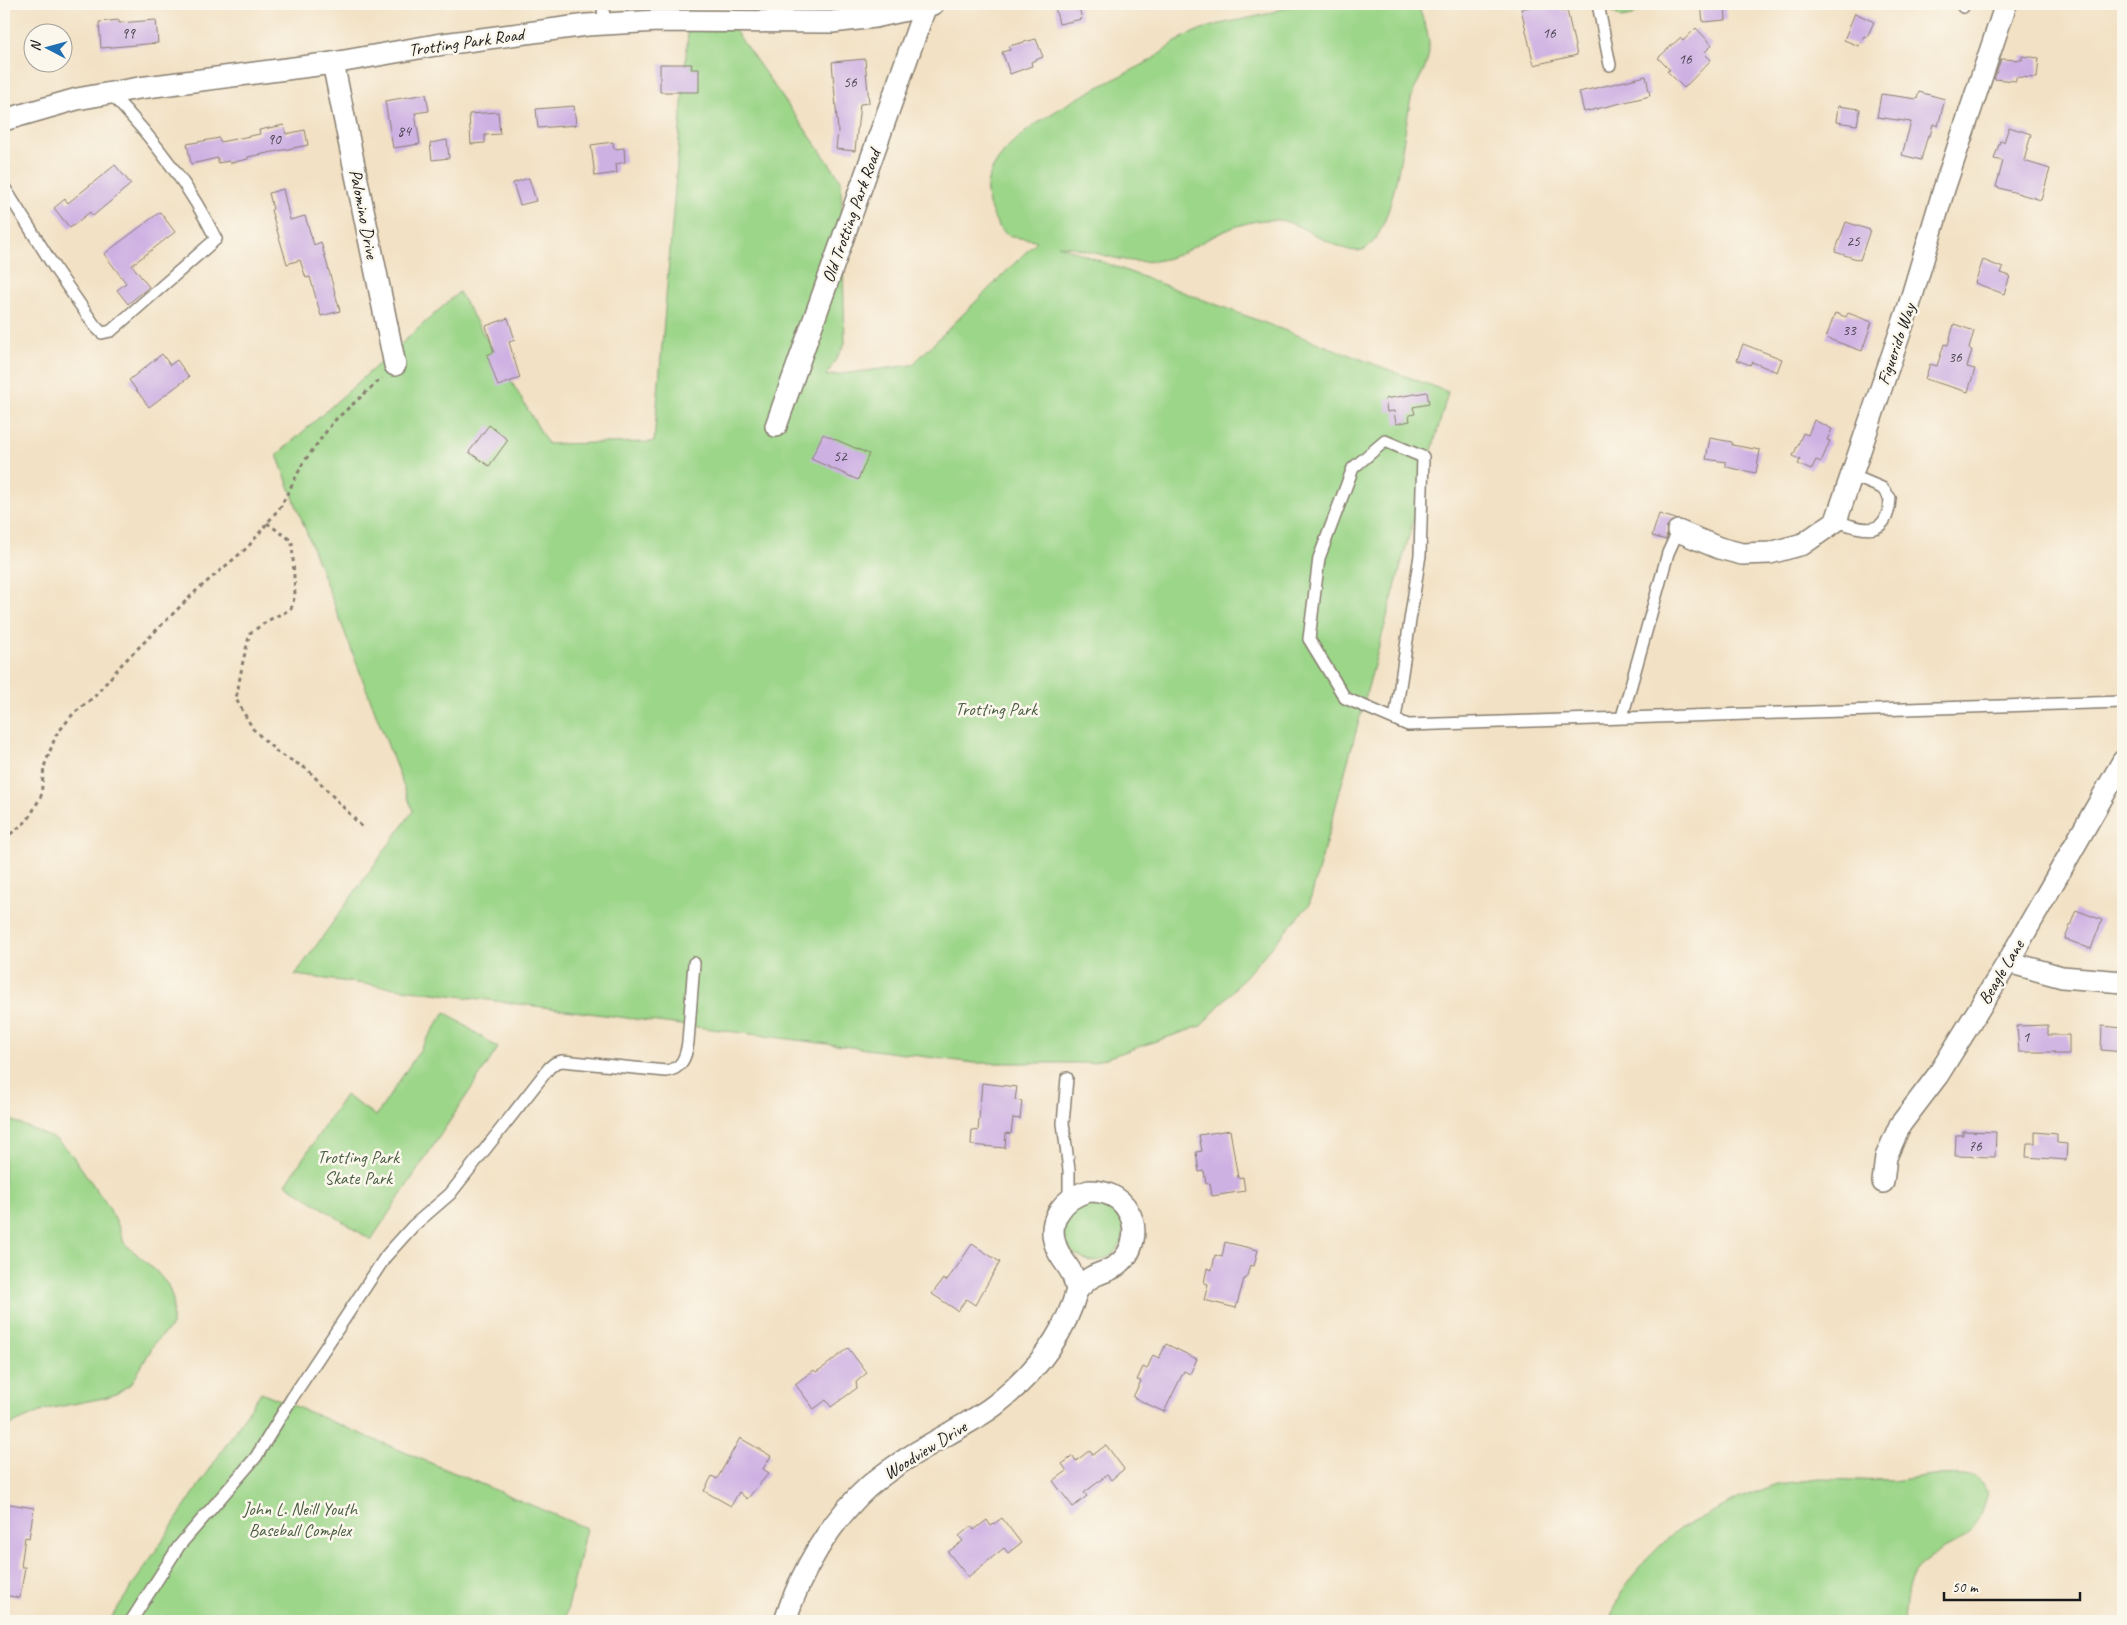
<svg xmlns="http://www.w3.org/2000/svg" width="2127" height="1625" viewBox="0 0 2127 1625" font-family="Caveat,sans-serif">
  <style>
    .green { fill: #9cd689; stroke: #5c7952 }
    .building { fill: #ceb1e3 }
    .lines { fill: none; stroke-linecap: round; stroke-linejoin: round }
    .lane-casing { stroke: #877e70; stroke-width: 14 }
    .street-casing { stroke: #877e70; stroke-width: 24 }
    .path { stroke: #877e70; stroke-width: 3; stroke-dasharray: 4 4; stroke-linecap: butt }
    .lane { stroke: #fff; stroke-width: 11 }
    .street { stroke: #fff; stroke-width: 21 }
    .labels { text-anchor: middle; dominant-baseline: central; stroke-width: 5; stroke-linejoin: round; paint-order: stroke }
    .number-label { font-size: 15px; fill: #48414e }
    .street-label { font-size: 18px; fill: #1c1c1c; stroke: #fbf7ec }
    .park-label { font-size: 18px; fill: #495d42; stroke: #fbf7ec }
  </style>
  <rect width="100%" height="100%" fill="#fbf7ec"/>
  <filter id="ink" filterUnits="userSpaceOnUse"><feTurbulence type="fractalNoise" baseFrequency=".02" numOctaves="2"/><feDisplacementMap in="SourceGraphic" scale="10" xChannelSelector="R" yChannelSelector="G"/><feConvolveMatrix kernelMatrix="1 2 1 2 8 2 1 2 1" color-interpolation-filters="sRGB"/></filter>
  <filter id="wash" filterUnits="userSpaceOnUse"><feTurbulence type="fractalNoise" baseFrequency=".0096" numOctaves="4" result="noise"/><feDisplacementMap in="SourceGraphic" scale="20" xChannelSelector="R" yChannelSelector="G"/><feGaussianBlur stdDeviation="1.12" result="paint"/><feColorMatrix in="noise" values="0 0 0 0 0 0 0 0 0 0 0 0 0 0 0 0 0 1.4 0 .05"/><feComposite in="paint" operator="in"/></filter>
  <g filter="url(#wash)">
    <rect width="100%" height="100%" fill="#f2e1c4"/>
    <!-- green -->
    <g class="green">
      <path d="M 1293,4 L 1411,4 L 1418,6 C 1423,19 1429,33 1429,46 C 1430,66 1416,81 1411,99 C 1403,132 1395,232 1365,249 C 1346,260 1301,221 1278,220 C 1258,218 1234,226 1216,235 C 1200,242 1186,253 1169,258 C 1127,270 1097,249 1058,245 L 1448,392 L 1309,905 L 1201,1026 L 1091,1063 L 974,1063 L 295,975 L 413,811 L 277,455 L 459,292 L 548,444 L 654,442 L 689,20 L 731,25 L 841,180 L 845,344 L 826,376 L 912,365 L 1037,241 C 1028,237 1014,240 1005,233 C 997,227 992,213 989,204 C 968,142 1102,87 1144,64 C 1160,56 1172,42 1188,35 C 1222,18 1257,22 1293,4 Z"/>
      <path d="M 1608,4 L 1651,4 L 1632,16 L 1621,18 L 1612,11 Z"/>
      <path d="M 445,1012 L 498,1048 L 371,1240 L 286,1184 L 345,1095 L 376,1116 Z"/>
      <path d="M 4,1117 L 57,1140 L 72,1155 L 108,1206 L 119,1227 L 124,1243 L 156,1271 L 168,1285 L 173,1300 L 172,1326 L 156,1341 L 132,1383 L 116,1394 L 104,1398 L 47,1409 L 12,1424 L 4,1432 Z"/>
      <circle cx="1094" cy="1231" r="30"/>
      <path d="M 261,1392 L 586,1528 L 565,1621 L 109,1621 Z"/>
      <path d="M 1933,1475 C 1954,1475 1978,1470 1988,1492 C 1984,1507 1979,1523 1968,1536 C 1950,1546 1925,1556 1913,1575 C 1906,1587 1906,1607 1904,1621 L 1611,1621 L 1617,1601 L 1626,1584 L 1647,1559 L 1662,1544 L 1679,1529 L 1740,1498 L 1778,1484 L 1820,1479 L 1893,1481 Z"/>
    </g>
    <g id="blocks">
      <!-- building -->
      <g class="building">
        <path d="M 1069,4 L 1078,4 L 1082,19 L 1059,24 L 1055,7 Z"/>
        <path d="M 1542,4 L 1561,4 L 1562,11 L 1567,10 L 1577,55 L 1534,65 L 1521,9 Z"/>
        <path d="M 1701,4 L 1725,4 L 1726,20 L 1703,22 Z"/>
        <path d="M 1855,13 L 1874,22 L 1867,37 L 1864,36 L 1859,46 L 1844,40 Z"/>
        <path d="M 119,20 L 119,23 L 156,20 L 158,43 L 101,48 L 99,22 Z"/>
        <path d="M 1696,28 L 1712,45 L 1704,53 L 1711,60 L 1684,88 L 1667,71 L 1670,70 L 1658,58 L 1680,38 L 1683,41 Z"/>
        <path d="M 1036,39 L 1043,57 L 1031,62 L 1032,66 L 1010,74 L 1002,52 L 1010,50 L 1009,46 Z"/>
        <path d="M 2022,56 L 2039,58 L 2037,78 L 2016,77 L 2016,81 L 1994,79 L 2001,59 L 2022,60 Z"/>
        <path d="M 865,59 L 869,103 L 860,104 L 855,151 L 836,149 L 838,131 L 832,62 Z"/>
        <path d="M 660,64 L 692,64 L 691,69 L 699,69 L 699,92 L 660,92 Z"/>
        <path d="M 1646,76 L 1650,96 L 1584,112 L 1579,92 Z"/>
        <path d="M 1919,92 L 1945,99 L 1938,126 L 1933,124 L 1930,136 L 1928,135 L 1921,160 L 1902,155 L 1911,122 L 1877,117 L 1881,94 L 1917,99 Z"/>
        <path d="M 426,94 L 429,111 L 415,113 L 420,144 L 393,148 L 385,101 Z"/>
        <path d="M 574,106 L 576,125 L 538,128 L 536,109 Z"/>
        <path d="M 1838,106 L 1860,109 L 1857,125 L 1836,122 Z"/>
        <path d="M 498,112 L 500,134 L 485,135 L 485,143 L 471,144 L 469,114 Z"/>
        <path d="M 284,125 L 286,134 L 305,130 L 308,145 L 248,157 L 248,159 L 230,163 L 229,161 L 218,163 L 218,158 L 191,164 L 187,144 L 219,138 L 220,142 L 260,134 L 259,130 Z"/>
        <path d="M 2009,127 L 2031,134 L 2024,161 L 2050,169 L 2041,200 L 1996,187 L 2003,161 L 1994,159 L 2000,141 L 2004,142 Z"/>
        <path d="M 447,140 L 449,158 L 432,160 L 430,143 Z"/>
        <path d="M 613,142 L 614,149 L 624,148 L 625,162 L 616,164 L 617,173 L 595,176 L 591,145 Z"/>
        <path d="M 115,165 L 131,184 L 93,216 L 90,212 L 70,228 L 54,208 L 65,199 L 68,203 Z"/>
        <path d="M 529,178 L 536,201 L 520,205 L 513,183 Z"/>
        <path d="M 283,189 L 290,220 L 305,216 L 314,245 L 321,242 L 340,311 L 321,316 L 310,277 L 306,278 L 300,260 L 287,264 L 271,210 L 273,209 L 269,193 Z"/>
        <path d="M 160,212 L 175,232 L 132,265 L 149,287 L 128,304 L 117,290 L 126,283 L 104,254 Z"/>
        <path d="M 1846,222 L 1870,230 L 1860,260 L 1835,252 Z"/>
        <path d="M 1983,260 L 2003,268 L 2001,273 L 2010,276 L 2004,294 L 1975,283 Z"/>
        <path d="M 1835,313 L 1846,317 L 1848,313 L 1872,322 L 1862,351 L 1826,338 Z"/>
        <path d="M 508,318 L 515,340 L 509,342 L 520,378 L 498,386 L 487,355 L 494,352 L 486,326 Z"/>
        <path d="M 1954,324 L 1974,331 L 1969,349 L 1972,350 L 1967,367 L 1975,369 L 1968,392 L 1925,379 L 1930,364 L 1937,366 L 1944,344 L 1948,345 Z"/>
        <path d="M 1743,344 L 1782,359 L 1777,372 L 1752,362 L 1750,365 L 1737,360 Z"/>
        <path d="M 162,354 L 170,365 L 177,360 L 189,377 L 149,407 L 129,380 Z"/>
        <path d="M 1427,392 L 1429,404 L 1413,407 L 1415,414 L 1409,415 L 1410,421 L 1396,424 L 1394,411 L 1387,412 L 1385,399 Z"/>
        <path d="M 1814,420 L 1832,429 L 1827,440 L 1830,441 L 1821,462 L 1816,460 L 1811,470 L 1798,464 L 1800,460 L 1793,456 L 1803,433 L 1808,435 Z"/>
        <path d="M 489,425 L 508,440 L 489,466 L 469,452 Z"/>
        <path d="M 823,434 L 869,454 L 858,480 L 811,459 Z"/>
        <path d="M 1710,438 L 1732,442 L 1732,445 L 1760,450 L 1756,473 L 1726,467 L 1726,462 L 1706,459 Z"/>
        <path d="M 1659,514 L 1676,519 L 1667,526 L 1666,540 L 1652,536 Z"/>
        <path d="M 2076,910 L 2102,920 L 2091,949 L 2065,939 Z"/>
        <path d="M 2048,1025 L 2048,1035 L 2069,1035 L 2069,1054 L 2055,1054 L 2055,1052 L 2019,1052 L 2017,1026 Z"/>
        <path d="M 2102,1026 L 2123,1028 L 2123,1052 L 2101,1050 Z"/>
        <path d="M 982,1083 L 1017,1087 L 1015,1100 L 1022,1101 L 1020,1119 L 1013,1118 L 1011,1134 L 1006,1133 L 1005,1148 L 971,1145 L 972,1130 L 978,1131 Z"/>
        <path d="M 1230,1130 L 1238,1178 L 1243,1177 L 1245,1191 L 1212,1196 L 1210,1183 L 1206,1184 L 1204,1171 L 1199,1172 L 1196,1152 L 1202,1151 L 1199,1135 Z"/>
        <path d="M 1963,1131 L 1996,1132 L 1995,1157 L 1955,1156 L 1956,1135 L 1963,1135 Z"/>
        <path d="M 2035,1132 L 2057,1134 L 2057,1143 L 2067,1144 L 2066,1160 L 2026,1157 L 2027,1143 L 2035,1143 Z"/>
        <path d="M 1225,1242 L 1258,1250 L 1254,1266 L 1250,1265 L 1246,1279 L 1244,1279 L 1236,1308 L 1204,1300 L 1208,1284 L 1204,1283 L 1207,1268 L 1212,1270 L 1215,1255 L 1222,1257 Z"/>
        <path d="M 972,1244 L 1000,1262 L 975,1305 L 966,1299 L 958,1311 L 932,1294 L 943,1279 L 946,1281 L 956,1268 Z"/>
        <path d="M 1166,1344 L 1197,1359 L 1190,1374 L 1184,1371 L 1164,1412 L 1133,1397 L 1141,1381 L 1137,1380 L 1143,1367 L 1147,1369 L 1153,1355 L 1159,1358 Z"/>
        <path d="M 848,1348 L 867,1373 L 856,1382 L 857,1388 L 831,1407 L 826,1400 L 814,1409 L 795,1384 L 814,1370 L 816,1372 L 824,1367 Z"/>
        <path d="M 740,1438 L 771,1456 L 763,1469 L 769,1473 L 747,1499 L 739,1492 L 731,1506 L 704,1491 L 712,1476 L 717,1479 Z"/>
        <path d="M 1106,1445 L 1124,1469 L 1111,1480 L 1107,1475 L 1084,1493 L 1087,1496 L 1073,1507 L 1053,1481 L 1067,1471 L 1062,1464 L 1073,1456 L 1076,1461 L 1090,1450 L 1093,1455 Z"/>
        <path d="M 4,1503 L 34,1508 L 29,1538 L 25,1537 L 21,1567 L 25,1567 L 20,1598 L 4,1595 Z"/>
        <path d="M 1002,1518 L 1021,1543 L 1008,1553 L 1004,1548 L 968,1577 L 948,1552 L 963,1541 L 959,1536 L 971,1526 L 974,1530 L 987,1520 L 991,1526 Z"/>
      </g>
    </g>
  </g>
  <g filter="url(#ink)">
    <use href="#blocks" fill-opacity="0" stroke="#877e70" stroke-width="1"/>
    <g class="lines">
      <!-- lane casing -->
      <g class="lane-casing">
        <g id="lane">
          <path d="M 603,4 L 604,23"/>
          <path d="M 1598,4 L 1610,65"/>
          <path d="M 1963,7 L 1964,4"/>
          <path d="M 4,187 L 56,270 L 95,326 L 102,333 L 111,331 L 216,239 C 190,186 151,136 110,93"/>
          <path d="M 1836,521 C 1865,531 1888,538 1890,498 L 1882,488 L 1851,475"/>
          <path d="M 1622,717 L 1668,553 L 1678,531"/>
          <path d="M 1395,719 L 1420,555 L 1423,457 L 1385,441 L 1353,468 L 1319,558 L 1309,639 L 1345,698 L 1408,725 L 2123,702"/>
          <path d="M 1067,1078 L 1063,1123 L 1069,1170 L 1069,1199"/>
          <path d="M 131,1621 L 179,1546 L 256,1457 L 292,1398 L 386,1256 L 413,1226 L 450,1194 L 549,1068 L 555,1063 L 562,1061 L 666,1071 C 682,1069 686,1057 688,1042 L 694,963"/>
        </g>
      </g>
      <!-- street casing -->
      <g class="street-casing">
        <g id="street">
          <path d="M 333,63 L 395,365"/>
          <path d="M 4,120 L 77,99 L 139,88 L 333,63 L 436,45 L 587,25 L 658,21 L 832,22 L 875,17 L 933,4"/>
          <path d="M 776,426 L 926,5"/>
          <path d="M 1678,531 L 1719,548 L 1742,554 L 1770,553 L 1803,544 L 1836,521 L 1909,306 L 1944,189 L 2006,4"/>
          <path d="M 2008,962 L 2062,977 L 2123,982"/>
          <path d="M 1883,1182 L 1886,1157 L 1900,1125 L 1938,1075 L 2008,962 L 2123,761"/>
          <path d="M 1089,1191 C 1104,1191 1120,1196 1128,1211 C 1139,1229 1134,1253 1116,1266 C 1109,1271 1099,1273 1092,1277 C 1086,1280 1082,1286 1077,1290 C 1075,1284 1074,1277 1071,1272 C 1067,1264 1060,1257 1057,1249 C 1045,1222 1062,1198 1089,1191 Z"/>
          <path d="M 785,1621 C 801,1571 829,1523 868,1487 C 892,1466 922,1449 950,1433 C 965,1424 981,1416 995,1405 C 1033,1375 1064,1337 1077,1290"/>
        </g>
      </g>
      <!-- path -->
      <g class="path">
        <path d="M 267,523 L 292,541 L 295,595 L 291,609 L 269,620 L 250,633 L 243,661 L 236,699 L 253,729 L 278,753 L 307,769 L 364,829"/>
        <path d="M 4,839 L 28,820 L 41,796 L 44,767 L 56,735 L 73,714 L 95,696 L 122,664 L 196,591 L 248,547 L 281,506 L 303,463 L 334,421 L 382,378"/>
      </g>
      <!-- lane -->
      <use href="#lane" class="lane"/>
      <!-- street -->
      <use href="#street" class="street"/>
    </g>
  </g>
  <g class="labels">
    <!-- number labels -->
    <g class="number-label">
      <text x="128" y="33">99</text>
      <text x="1549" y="33">16</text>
      <text x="1685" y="59">16</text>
      <text x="850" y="82">56</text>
      <text x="404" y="131">84</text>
      <text x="274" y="139">90</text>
      <text x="1853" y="241">25</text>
      <text x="1849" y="330">33</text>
      <text x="1955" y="357">36</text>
      <text x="840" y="456">52</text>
      <text x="2026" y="1037">1</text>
      <text x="1975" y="1146">76</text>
    </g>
    <!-- street labels -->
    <g class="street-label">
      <text transform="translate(466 42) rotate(-8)">Trotting Park Road</text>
      <text transform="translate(364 214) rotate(79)">Palomino Drive</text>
      <text transform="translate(851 216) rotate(-70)">Old Trotting Park Road</text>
      <text transform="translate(1896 344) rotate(-71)">Figuerido Way</text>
      <text transform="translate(2001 972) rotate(-59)">Beagle Lane</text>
      <text transform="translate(925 1450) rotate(-32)">Woodview Drive</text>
    </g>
    <!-- park labels -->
    <g class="park-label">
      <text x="996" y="709">Trotting Park</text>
      <text x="358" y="1157">Trotting Park<tspan x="358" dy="21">Skate Park</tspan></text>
      <text x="300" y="1509">John L. Neill Youth<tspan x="300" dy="21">Baseball Complex</tspan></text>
    </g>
  </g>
  <!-- margin -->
  <rect width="2127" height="1625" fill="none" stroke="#fbf7ec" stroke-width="20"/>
  <!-- north arrow -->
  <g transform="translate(48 48) rotate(276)"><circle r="24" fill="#fbf7ec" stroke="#a29f99"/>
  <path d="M0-4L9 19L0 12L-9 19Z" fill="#1f6fb2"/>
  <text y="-8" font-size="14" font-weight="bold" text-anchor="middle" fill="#1c1c1c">N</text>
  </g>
  <!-- scale -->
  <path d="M1944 1592v8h136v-8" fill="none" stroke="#1c1c1c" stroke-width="2.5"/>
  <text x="1952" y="1592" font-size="15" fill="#1c1c1c" stroke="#fbf7ec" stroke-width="4" paint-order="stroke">50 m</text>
</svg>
